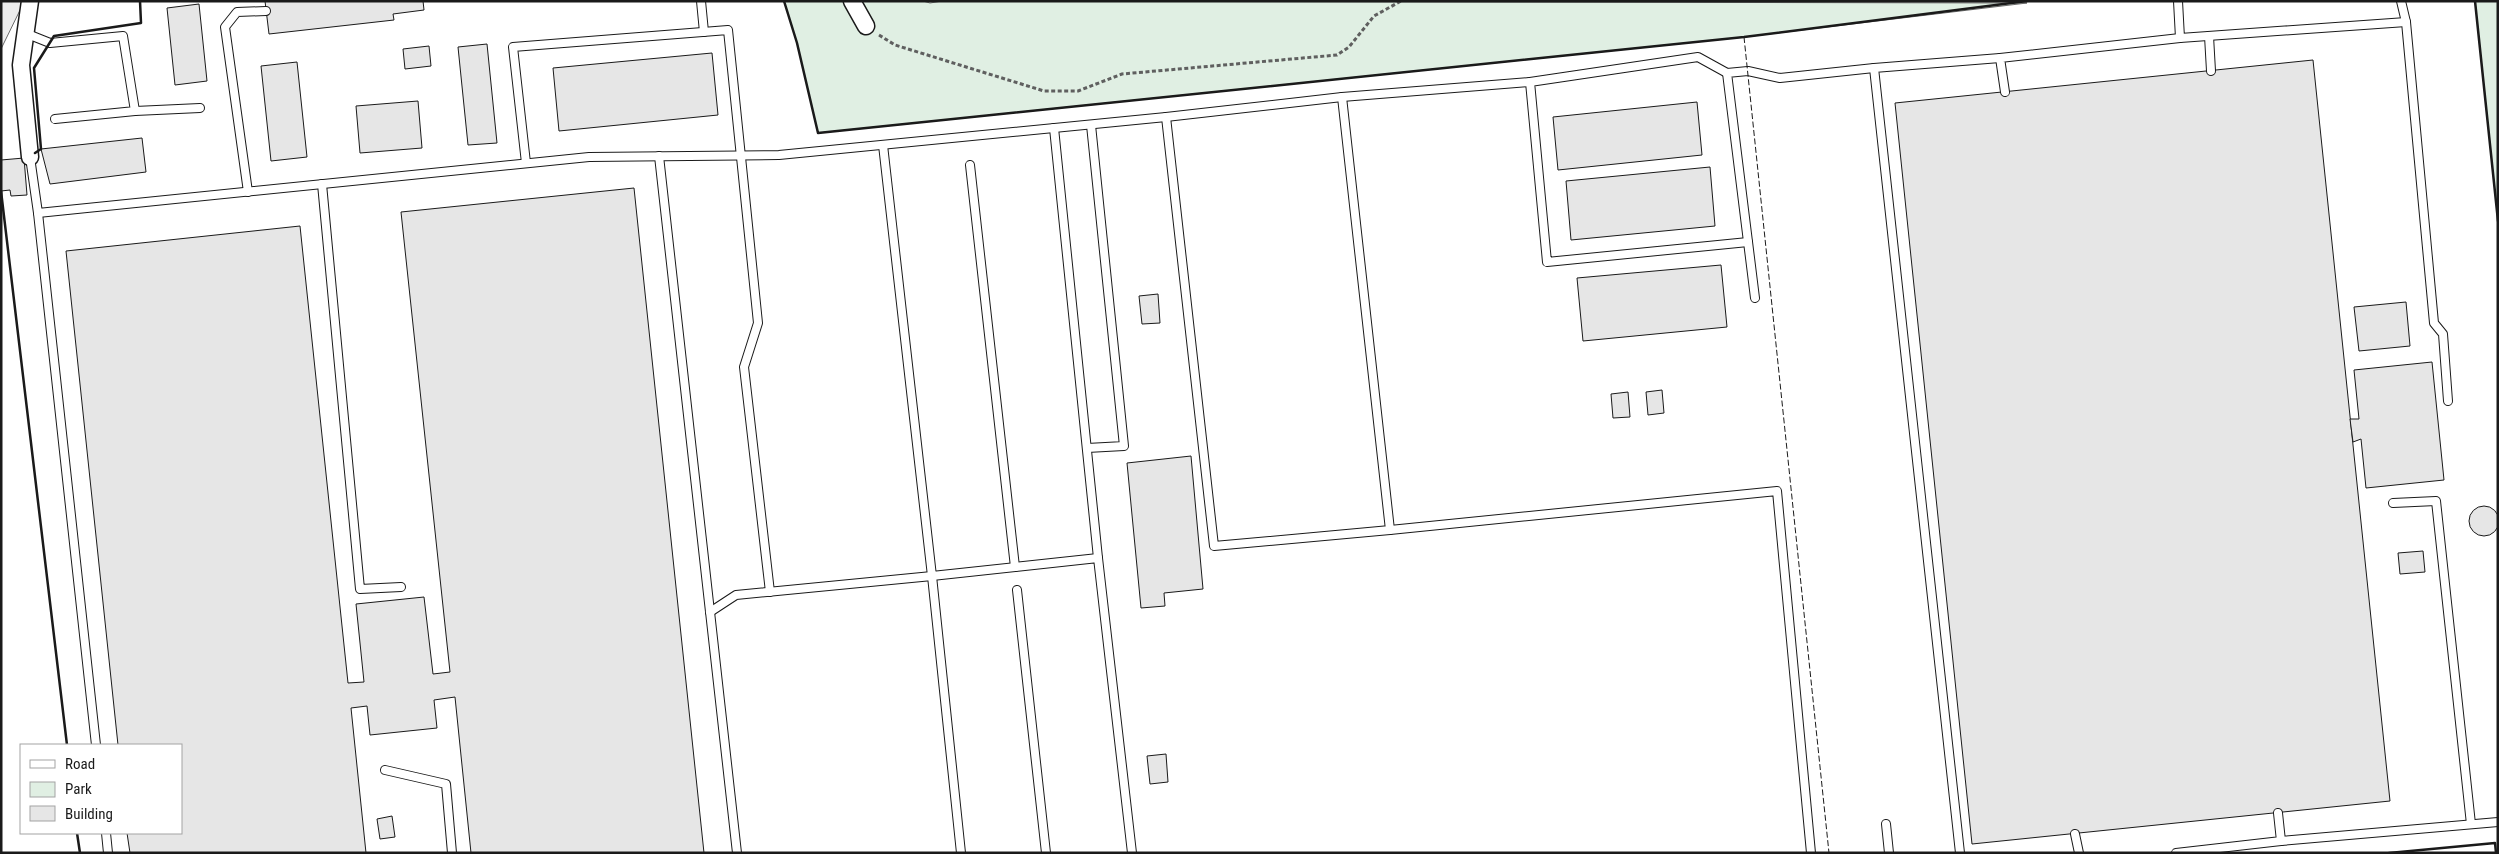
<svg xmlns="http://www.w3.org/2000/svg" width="2499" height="854" viewBox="0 0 2499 854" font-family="'Roboto Condensed',sans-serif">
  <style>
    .green { fill: #e0efe3; stroke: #6a6a6a }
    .parking { fill: #ededed; stroke: #6a6a6a }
    .building { fill: #e6e6e6; stroke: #1a1a1a }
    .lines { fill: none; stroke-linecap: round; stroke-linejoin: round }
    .lane-casing { stroke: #1a1a1a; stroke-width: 10 }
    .street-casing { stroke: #1a1a1a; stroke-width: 19 }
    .path { stroke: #5f5f5f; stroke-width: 3; stroke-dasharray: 4 2.5; stroke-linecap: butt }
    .lane { stroke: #fff; stroke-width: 8 }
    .street { stroke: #fff; stroke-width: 16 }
    .fence { stroke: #1a1a1a; stroke-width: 1; stroke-dasharray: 6 2.5; stroke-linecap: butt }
    .wall { stroke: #1a1a1a; stroke-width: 2.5 }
  </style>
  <rect width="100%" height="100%" fill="#fff"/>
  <!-- green -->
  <g class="green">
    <path d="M 784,1 L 923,1 L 930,3 L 942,1 L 2027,3 L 1744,37 L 818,133 L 797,43 Z"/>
    <path d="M 2475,1 L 2498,1 L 2498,221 Z"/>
  </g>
  <!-- parking -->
  <path class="parking" d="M 1,1 L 22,1 L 23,4 L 1,49 Z"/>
  <!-- building -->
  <g class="building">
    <path d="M 265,1 L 423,1 L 424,10 L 393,14 L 394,20 L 269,34 Z"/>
    <path d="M 199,4 L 207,81 L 175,85 L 167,8 Z"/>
    <path d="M 487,44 L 497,143 L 468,145 L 458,47 Z"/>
    <path d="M 429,46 L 431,66 L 405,69 L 403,49 Z"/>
    <path d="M 712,53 L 718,115 L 559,131 L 553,68 Z"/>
    <path d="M 2313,60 L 2390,801 L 1972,844 L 1895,103 Z"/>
    <path d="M 297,62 L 307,157 L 271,161 L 261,66 Z"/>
    <path d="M 418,101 L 422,148 L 360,153 L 356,106 Z"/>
    <path d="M 1697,102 L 1702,155 L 1558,170 L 1553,117 Z"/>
    <path d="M 142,138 L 146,172 L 50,184 L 41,149 Z"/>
    <path d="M 24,158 L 27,195 L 11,196 L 10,190 L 1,191 L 1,160 Z"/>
    <path d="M 1710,167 L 1715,226 L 1571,240 L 1566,181 Z"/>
    <path d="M 634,188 L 704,853 L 471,853 L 455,697 L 434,700 L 437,728 L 370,735 L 367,706 L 351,708 L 366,853 L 130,853 L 127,833 L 181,833 L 181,745 L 118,745 L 66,251 L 300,226 L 348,683 L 364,682 L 356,604 L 424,597 L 433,674 L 450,672 L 401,212 Z"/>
    <path d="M 1721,265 L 1727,327 L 1583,341 L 1577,278 Z"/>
    <path d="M 1158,294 L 1160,323 L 1142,324 L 1139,296 Z"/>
    <path d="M 2406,302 L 2410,346 L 2359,351 L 2354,307 Z"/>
    <path d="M 2432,362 L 2444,480 L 2366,488 L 2361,439 L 2353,442 L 2350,419 L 2359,419 L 2354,370 Z"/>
    <path d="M 1662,390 L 1664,413 L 1648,415 L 1646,392 Z"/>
    <path d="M 1628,392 L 1630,417 L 1613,418 L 1611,394 Z"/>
    <path d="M 1191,456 L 1203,589 L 1164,593 L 1165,606 L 1141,608 L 1127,463 Z"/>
    <circle cx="2484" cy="521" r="15"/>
    <path d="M 2423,551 L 2425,572 L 2400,574 L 2398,553 Z"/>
    <path d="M 1166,754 L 1168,782 L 1150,784 L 1147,756 Z"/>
    <path d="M 392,816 L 395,837 L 380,839 L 377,819 Z"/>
  </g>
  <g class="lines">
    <!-- lane casing -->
    <g class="lane-casing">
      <g id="lane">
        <path d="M 701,1 L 704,32"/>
        <path d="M 2178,1 L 2180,38 L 2406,22"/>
        <path d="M 2401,1 L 2406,22 L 2434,323 L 2443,334 L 2448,401"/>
        <path d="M 25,33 L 50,43 L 123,36 L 135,111 L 55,119"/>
        <path d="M 2209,36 L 2211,71"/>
        <path d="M 1727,73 L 1698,57 L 1530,82 L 1547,262 L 1748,242"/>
        <path d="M 2005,92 L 2000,58 L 2180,38"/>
        <path d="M 135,111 L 200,108"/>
        <path d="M 1166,117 L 1214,546 L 1390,530 L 1342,97"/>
        <path d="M 1054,128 L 1098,558"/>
        <path d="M 883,145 L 932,576 L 1098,558 L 1132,853"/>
        <path d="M 659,156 L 737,853"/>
        <path d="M 30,157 L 38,213 L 589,157 L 779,155 L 1166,117 L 1342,97 L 1530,82"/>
        <path d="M 526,163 L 513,47 L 728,30 L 758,323 L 744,367 L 770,592"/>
        <path d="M 970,165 L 1015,567"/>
        <path d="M 322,184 L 360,589 L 401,587"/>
        <path d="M 248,192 L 225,27 L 237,12 L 266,11"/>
        <path d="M 38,213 L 96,745"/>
        <path d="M 1755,298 L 1727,73 L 1748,71 L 1780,78 L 1874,68"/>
        <path d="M 1087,448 L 1124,446 L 1091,125"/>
        <path d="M 2393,503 L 2436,501 L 2471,824"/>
        <path d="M 1390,530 L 1777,491 L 1811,853"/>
        <path d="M 1017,590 L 1046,853"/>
        <path d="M 710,612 L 736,595 L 932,576 L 961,853"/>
        <path d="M 385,770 L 446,784 L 452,853"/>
        <path d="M 1886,824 L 1889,853"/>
        <path d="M 106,833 L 108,853"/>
        <path d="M 2075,834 L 2079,853"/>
        <path d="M 2281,841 L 2498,822"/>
        <path d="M 1960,853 L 1874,68 L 2000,58"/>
        <path d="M 2176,853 L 2281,841 L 2278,813"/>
      </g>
    </g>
    <!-- street casing -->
    <g class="street-casing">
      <g id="street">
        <path d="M 30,1 L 21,65 L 30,157"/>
        <path d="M 852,1 L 866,26"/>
      </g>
    </g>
    <!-- path -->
    <path class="path" d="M 879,35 L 895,45 L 1044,91 L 1078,91 L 1122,74 L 1337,55 L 1349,47 L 1374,16 L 1401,1"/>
    <!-- lane -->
    <use href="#lane" class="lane"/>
    <!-- street -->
    <use href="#street" class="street"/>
    <!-- fence -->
    <path class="fence" d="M 1744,37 L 1829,853"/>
    <!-- wall -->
    <g class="wall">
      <path d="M 784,1 L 797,43 L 818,133 L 1744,37 L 2027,1"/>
      <path d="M 2475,1 L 2498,221"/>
      <path d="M 35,153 L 41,149 L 34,68 L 54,36 L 141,23 L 140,1"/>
      <path d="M 1,191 L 67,745"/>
      <path d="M 77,833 L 80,853"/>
      <path d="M 2389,853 L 2495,843 L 2496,853"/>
    </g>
  </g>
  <!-- border -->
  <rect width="2499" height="854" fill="none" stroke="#1a1a1a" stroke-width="5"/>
  <!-- legend -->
  <rect x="20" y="744" width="162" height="90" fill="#ffffff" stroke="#a3a3a3"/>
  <rect x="30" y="760" width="25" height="8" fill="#ffffff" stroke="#a3a3a3"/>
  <text x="65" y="769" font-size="15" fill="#1a1a1a">Road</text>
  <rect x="30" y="782" width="25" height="15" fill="#e0efe3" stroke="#a3a3a3"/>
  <text x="65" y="794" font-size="15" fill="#1a1a1a">Park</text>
  <rect x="30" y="806" width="25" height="15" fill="#e6e6e6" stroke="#a3a3a3"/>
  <text x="65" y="819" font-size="15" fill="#1a1a1a">Building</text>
</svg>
